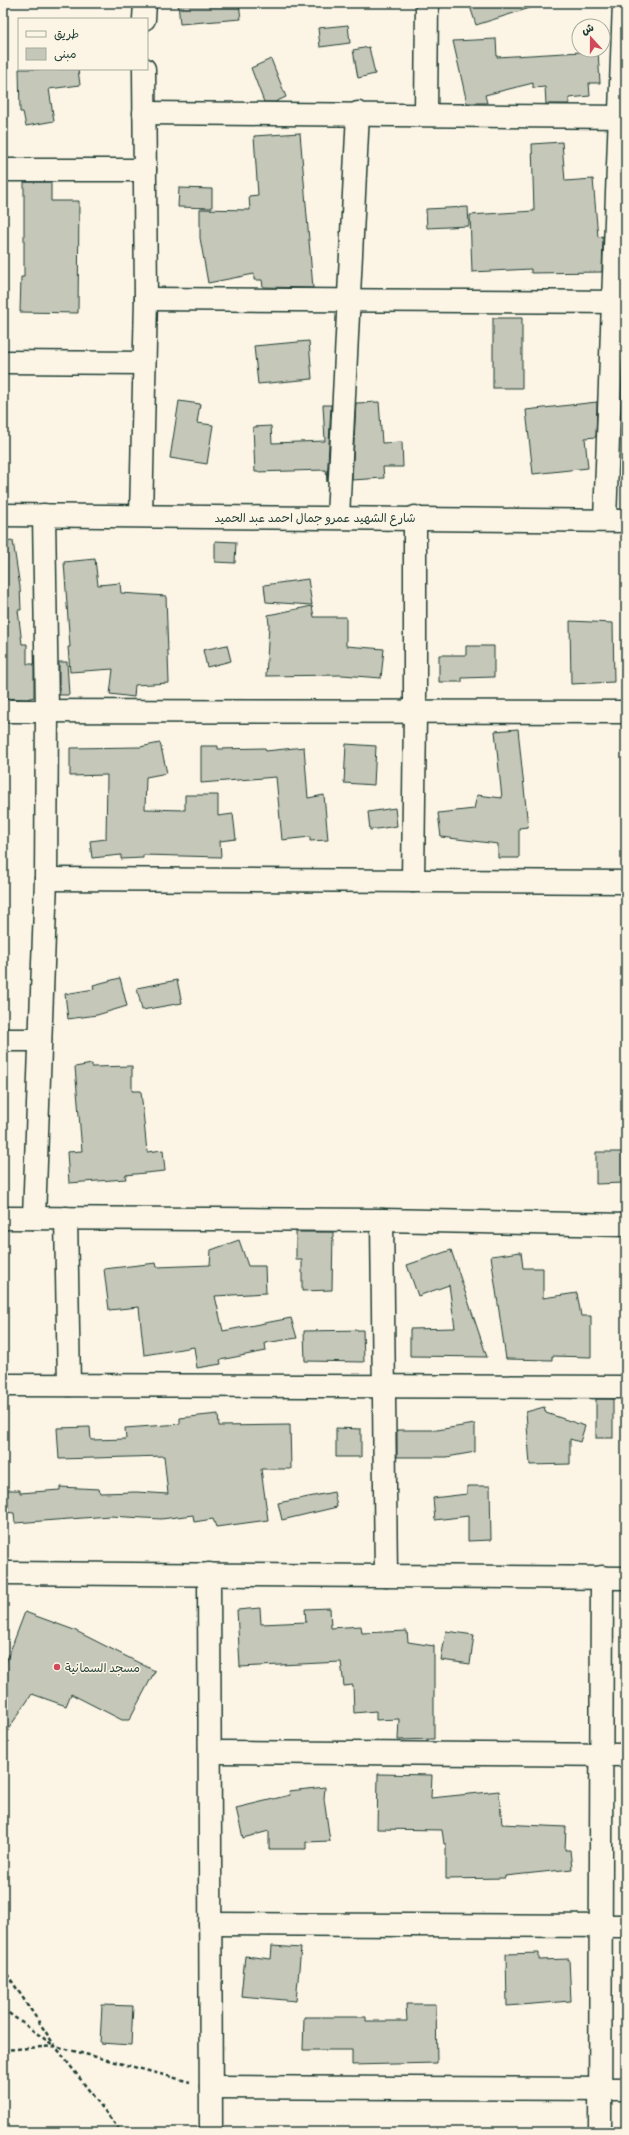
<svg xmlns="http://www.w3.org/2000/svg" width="629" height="2135" viewBox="0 0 629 2135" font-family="Delius,'Playpen Sans Arabic',sans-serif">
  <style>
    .building { fill: #c5c7b9; stroke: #1f3d34 }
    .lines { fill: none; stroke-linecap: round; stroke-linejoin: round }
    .street-casing { stroke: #1f3d34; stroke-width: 25 }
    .secondary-casing { stroke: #1f3d34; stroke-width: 25 }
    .path { stroke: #1f3d34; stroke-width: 2.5; stroke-dasharray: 4 3; stroke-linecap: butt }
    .street { stroke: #fcf5e5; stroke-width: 22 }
    .secondary { stroke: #fcf5e5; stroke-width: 22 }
    .poi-dot { fill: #d1495b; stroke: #fcf5e5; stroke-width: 1.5 }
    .labels { text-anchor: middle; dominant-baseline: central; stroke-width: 3; stroke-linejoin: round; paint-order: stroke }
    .street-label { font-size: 12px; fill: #1f3d34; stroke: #fcf5e5 }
    .poi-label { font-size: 12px; fill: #1f3d34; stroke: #fcf5e5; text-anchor: start }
  </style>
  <rect width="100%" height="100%" fill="#fcf5e5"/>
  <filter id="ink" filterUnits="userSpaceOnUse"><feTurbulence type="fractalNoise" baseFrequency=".025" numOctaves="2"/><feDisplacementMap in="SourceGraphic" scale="8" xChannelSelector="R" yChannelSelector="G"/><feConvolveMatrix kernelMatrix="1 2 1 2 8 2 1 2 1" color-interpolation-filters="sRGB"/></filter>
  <g filter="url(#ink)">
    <!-- building -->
    <g class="building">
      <path d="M 178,3 L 239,3 L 241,19 L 180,24 Z"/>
      <path d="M 469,3 L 533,3 L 533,7 L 476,25 Z"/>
      <path d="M 348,25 L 350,43 L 320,47 L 318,28 Z"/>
      <path d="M 496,39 L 497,57 L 598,51 L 600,83 L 589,83 L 590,96 L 569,98 L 569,104 L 546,104 L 545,87 L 533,88 L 533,83 L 485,95 L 487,103 L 467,103 L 453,41 Z"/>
      <path d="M 369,47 L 375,74 L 358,78 L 353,50 Z"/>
      <path d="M 271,59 L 286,97 L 275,102 L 264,102 L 251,68 Z"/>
      <path d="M 19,69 L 78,69 L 80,85 L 49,89 L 54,121 L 26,126 L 23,112 L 20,112 Z"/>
      <path d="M 300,133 L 313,288 L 263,287 L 262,280 L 254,280 L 254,274 L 208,283 L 200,238 L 200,209 L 250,210 L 249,196 L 258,195 L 254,136 Z"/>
      <path d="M 562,142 L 565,181 L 593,179 L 598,237 L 603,236 L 602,272 L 531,273 L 531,269 L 472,272 L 470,215 L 534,211 L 532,144 Z"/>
      <path d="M 24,182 L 51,182 L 51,201 L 79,201 L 78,313 L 20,312 L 21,277 L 24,277 Z"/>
      <path d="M 179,188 L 212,189 L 212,208 L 178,207 Z"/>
      <path d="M 468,207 L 469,226 L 427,228 L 426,209 Z"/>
      <rect x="493" y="318" width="29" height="70"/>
      <path d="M 309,341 L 312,379 L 258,384 L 254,346 Z"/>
      <path d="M 626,398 L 626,433 L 621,434 L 622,399 Z"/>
      <path d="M 179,401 L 200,404 L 197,423 L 213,425 L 207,464 L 170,458 Z"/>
      <path d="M 379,402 L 382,443 L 402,442 L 403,467 L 383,467 L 384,478 L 352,480 L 356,403 Z"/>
      <path d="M 597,402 L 596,437 L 585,438 L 588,468 L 533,474 L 526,410 Z"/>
      <path d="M 323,405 L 331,405 L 327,482 L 326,470 L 255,472 L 253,427 L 271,426 L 272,443 L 325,441 Z"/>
      <path d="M 13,541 L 20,587 L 21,610 L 18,610 L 22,644 L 27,644 L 27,664 L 34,664 L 34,697 L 27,699 L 3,698 L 3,542 Z"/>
      <path d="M 215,541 L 236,542 L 235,563 L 215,562 Z"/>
      <path d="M 95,559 L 98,585 L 120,583 L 121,593 L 166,596 L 169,683 L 135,685 L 134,697 L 110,694 L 113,669 L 70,672 L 68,647 L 70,647 L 64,562 Z"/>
      <path d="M 308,579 L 312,605 L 266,602 L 264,585 Z"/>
      <path d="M 312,606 L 314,617 L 346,617 L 346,646 L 384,649 L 381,678 L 342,675 L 266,676 L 269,625 L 268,615 Z"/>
      <path d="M 570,621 L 613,623 L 614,682 L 571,684 Z"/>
      <path d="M 227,645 L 231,661 L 207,667 L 203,650 Z"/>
      <path d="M 466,646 L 494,646 L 494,677 L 462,678 L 462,682 L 439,682 L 439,655 L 466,655 Z"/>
      <path d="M 59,662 L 67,662 L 69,695 L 59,695 Z"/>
      <path d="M 518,729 L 528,827 L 519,828 L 519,858 L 498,858 L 498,844 L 441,837 L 438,813 L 474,809 L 477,795 L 502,798 L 495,731 Z"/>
      <path d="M 160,743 L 167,773 L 146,777 L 145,809 L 185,810 L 185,795 L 218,795 L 218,816 L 233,814 L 236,839 L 220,841 L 221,857 L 143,855 L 143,858 L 121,859 L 121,855 L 92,858 L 90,841 L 106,839 L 107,775 L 70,776 L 70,748 L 140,747 Z"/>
      <path d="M 346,744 L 376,746 L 374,785 L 344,783 Z"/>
      <path d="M 201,746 L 218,746 L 218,749 L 265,748 L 266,751 L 304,747 L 308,798 L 324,795 L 328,840 L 310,841 L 310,837 L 282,840 L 276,777 L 201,783 Z"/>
      <path d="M 395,808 L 397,826 L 370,830 L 368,812 Z"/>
      <path d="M 120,978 L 127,1006 L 97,1015 L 68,1019 L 65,994 L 94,989 L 93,985 Z"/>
      <path d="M 177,980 L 182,1003 L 142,1010 L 137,988 Z"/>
      <path d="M 92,1064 L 92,1067 L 132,1066 L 132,1091 L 141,1091 L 147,1152 L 163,1150 L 165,1171 L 125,1175 L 126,1179 L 69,1183 L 67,1152 L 82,1151 L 75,1067 Z"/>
      <path d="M 596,1152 L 624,1152 L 624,1183 L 596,1184 Z"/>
      <path d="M 296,1232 L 333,1232 L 332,1290 L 302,1291 L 302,1260 L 296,1260 Z"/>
      <path d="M 239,1240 L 248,1266 L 265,1266 L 266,1293 L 215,1296 L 223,1331 L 291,1318 L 297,1338 L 265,1343 L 266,1351 L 220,1360 L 221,1364 L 197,1368 L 194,1347 L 144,1355 L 139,1307 L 109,1310 L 104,1269 L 156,1263 L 157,1267 L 210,1265 L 211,1250 Z"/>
      <path d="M 451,1250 L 487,1357 L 410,1356 L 410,1329 L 455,1328 L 449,1285 L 418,1296 L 407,1265 Z"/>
      <path d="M 521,1252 L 523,1268 L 543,1268 L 543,1298 L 577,1293 L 581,1316 L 591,1316 L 591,1357 L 552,1356 L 552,1360 L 506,1359 L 491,1256 Z"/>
      <path d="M 363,1330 L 364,1362 L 305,1361 L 304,1331 Z"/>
      <rect x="596" y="1399" width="17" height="39"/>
      <path d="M 544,1407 L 546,1413 L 585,1426 L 580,1442 L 570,1439 L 570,1464 L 530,1465 L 526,1412 Z"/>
      <path d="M 218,1414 L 219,1426 L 290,1425 L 291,1469 L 261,1469 L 268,1520 L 216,1527 L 213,1519 L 194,1522 L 193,1515 L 161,1519 L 110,1516 L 15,1523 L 14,1513 L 3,1512 L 3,1490 L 20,1490 L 20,1493 L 60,1490 L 60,1487 L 99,1489 L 100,1493 L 136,1492 L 168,1494 L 164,1456 L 59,1459 L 57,1428 L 90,1427 L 91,1440 L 126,1439 L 125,1428 L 180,1424 L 180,1418 Z"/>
      <path d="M 475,1424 L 475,1452 L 447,1457 L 397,1457 L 397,1430 L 437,1430 Z"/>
      <path d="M 336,1428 L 361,1429 L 361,1457 L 336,1457 Z"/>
      <path d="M 467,1486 L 490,1486 L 491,1540 L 468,1541 L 468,1516 L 435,1520 L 433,1498 L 467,1494 Z"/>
      <path d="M 334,1492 L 337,1507 L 282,1520 L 278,1503 Z"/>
      <path d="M 260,1608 L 261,1624 L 306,1622 L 305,1609 L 330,1608 L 331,1628 L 361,1626 L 362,1633 L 407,1631 L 408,1642 L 434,1646 L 434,1739 L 398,1740 L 399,1719 L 376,1720 L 376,1711 L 354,1713 L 353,1685 L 344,1686 L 341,1662 L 240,1667 L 237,1610 Z"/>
      <path d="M 25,1612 L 74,1630 L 155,1671 L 129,1720 L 122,1720 L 71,1694 L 66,1706 L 32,1694 L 3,1737 L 3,1670 Z"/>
      <path d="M 446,1631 L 474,1635 L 470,1664 L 441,1660 Z"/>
      <path d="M 378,1774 L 432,1775 L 431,1798 L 499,1791 L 502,1824 L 566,1827 L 565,1850 L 570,1850 L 572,1869 L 505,1876 L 505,1878 L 446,1879 L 446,1844 L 444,1844 L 442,1830 L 377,1829 Z"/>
      <path d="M 325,1787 L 324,1799 L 330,1841 L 306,1842 L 306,1849 L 269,1849 L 269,1831 L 243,1838 L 236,1808 L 290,1795 L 289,1791 Z"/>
      <path d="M 272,1946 L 301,1948 L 296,2001 L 241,1996 L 245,1956 L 271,1959 Z"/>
      <path d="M 539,1953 L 539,1960 L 569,1959 L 571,2001 L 507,2006 L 506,1954 Z"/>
      <path d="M 406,2004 L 436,2004 L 437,2063 L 352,2065 L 352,2050 L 303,2050 L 304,2017 L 366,2017 L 366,2021 L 407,2021 Z"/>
      <path d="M 102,2005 L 133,2006 L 131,2045 L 100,2043 Z"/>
    </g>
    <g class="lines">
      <!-- street casing -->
      <g class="street-casing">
        <g id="street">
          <path d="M 144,19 L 145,3"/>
          <path d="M 144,113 L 626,117"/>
          <path d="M 426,114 L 427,3"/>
          <path d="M 3,170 L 145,170"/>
          <path d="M 146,299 L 626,302"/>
          <path d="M 3,362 L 144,363"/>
          <path d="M 141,515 L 146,299 L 144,69"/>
          <path d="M 338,517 L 358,113"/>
          <path d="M 605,520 L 624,3"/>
          <path d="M 3,711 L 626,712"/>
          <path d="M 46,879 L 626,882"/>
          <path d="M 413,881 L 415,712 L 415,517"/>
          <path d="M 3,1040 L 40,1040"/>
          <path d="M 3,1218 L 382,1220 L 626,1225"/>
          <path d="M 34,1218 L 46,879 L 47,710 L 44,515"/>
          <path d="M 66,1218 L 69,1385"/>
          <path d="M 382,1220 L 386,1576"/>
          <path d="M 3,1385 L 626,1387"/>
          <path d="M 3,1573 L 626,1578"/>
          <path d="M 209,1574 L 211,2132"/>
          <path d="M 210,1752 L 626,1755"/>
          <path d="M 210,1924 L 626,1926"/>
          <path d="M 211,2087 L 626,2089"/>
          <path d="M 600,2132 L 602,1577"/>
        </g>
      </g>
      <!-- secondary casing -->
      <g class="secondary-casing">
        <path id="secondary" d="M 3,515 L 626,521"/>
      </g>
      <!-- path -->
      <g class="path">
        <path d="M 3,1968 L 55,2046 L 121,2132"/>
        <path d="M 3,2009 L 53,2045"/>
        <path d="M 3,2050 L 55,2046 L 190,2082"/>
      </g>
      <!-- street -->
      <use href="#street" class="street"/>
      <!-- secondary -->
      <use href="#secondary" class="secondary"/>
    </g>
  </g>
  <!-- markers -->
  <circle class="poi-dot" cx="57" cy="1667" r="4"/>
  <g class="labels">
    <!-- street labels -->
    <g class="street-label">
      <text x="315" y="517">شارع الشهيد عمرو جمال احمد عبد الحميد</text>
    </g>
    <!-- poi labels -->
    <g class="poi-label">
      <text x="65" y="1667">مسجد السمانية</text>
    </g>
  </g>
  <!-- margin -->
  <rect width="629" height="2135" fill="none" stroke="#fcf5e5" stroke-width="16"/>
  <rect x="8" y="8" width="613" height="2119" fill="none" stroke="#1f3d34" stroke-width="1.5" filter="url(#ink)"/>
  <!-- legend -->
  <rect x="18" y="18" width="130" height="52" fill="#fcf5e5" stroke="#a4ab9e"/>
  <rect x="26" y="31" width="20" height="6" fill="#fcf5e5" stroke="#a4ab9e"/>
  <text x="54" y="38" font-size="12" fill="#1f3d34">طريق</text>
  <rect x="26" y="48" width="20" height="12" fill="#c5c7b9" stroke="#a4ab9e"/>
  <text x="54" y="58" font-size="12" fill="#1f3d34">مبنى</text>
  <!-- north arrow -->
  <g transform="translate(591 38) rotate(339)"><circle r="19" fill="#fcf5e5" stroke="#a4ab9e"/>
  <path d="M0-3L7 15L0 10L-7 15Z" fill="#d1495b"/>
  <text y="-6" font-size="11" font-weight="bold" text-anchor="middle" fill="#1f3d34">ش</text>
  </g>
</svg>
